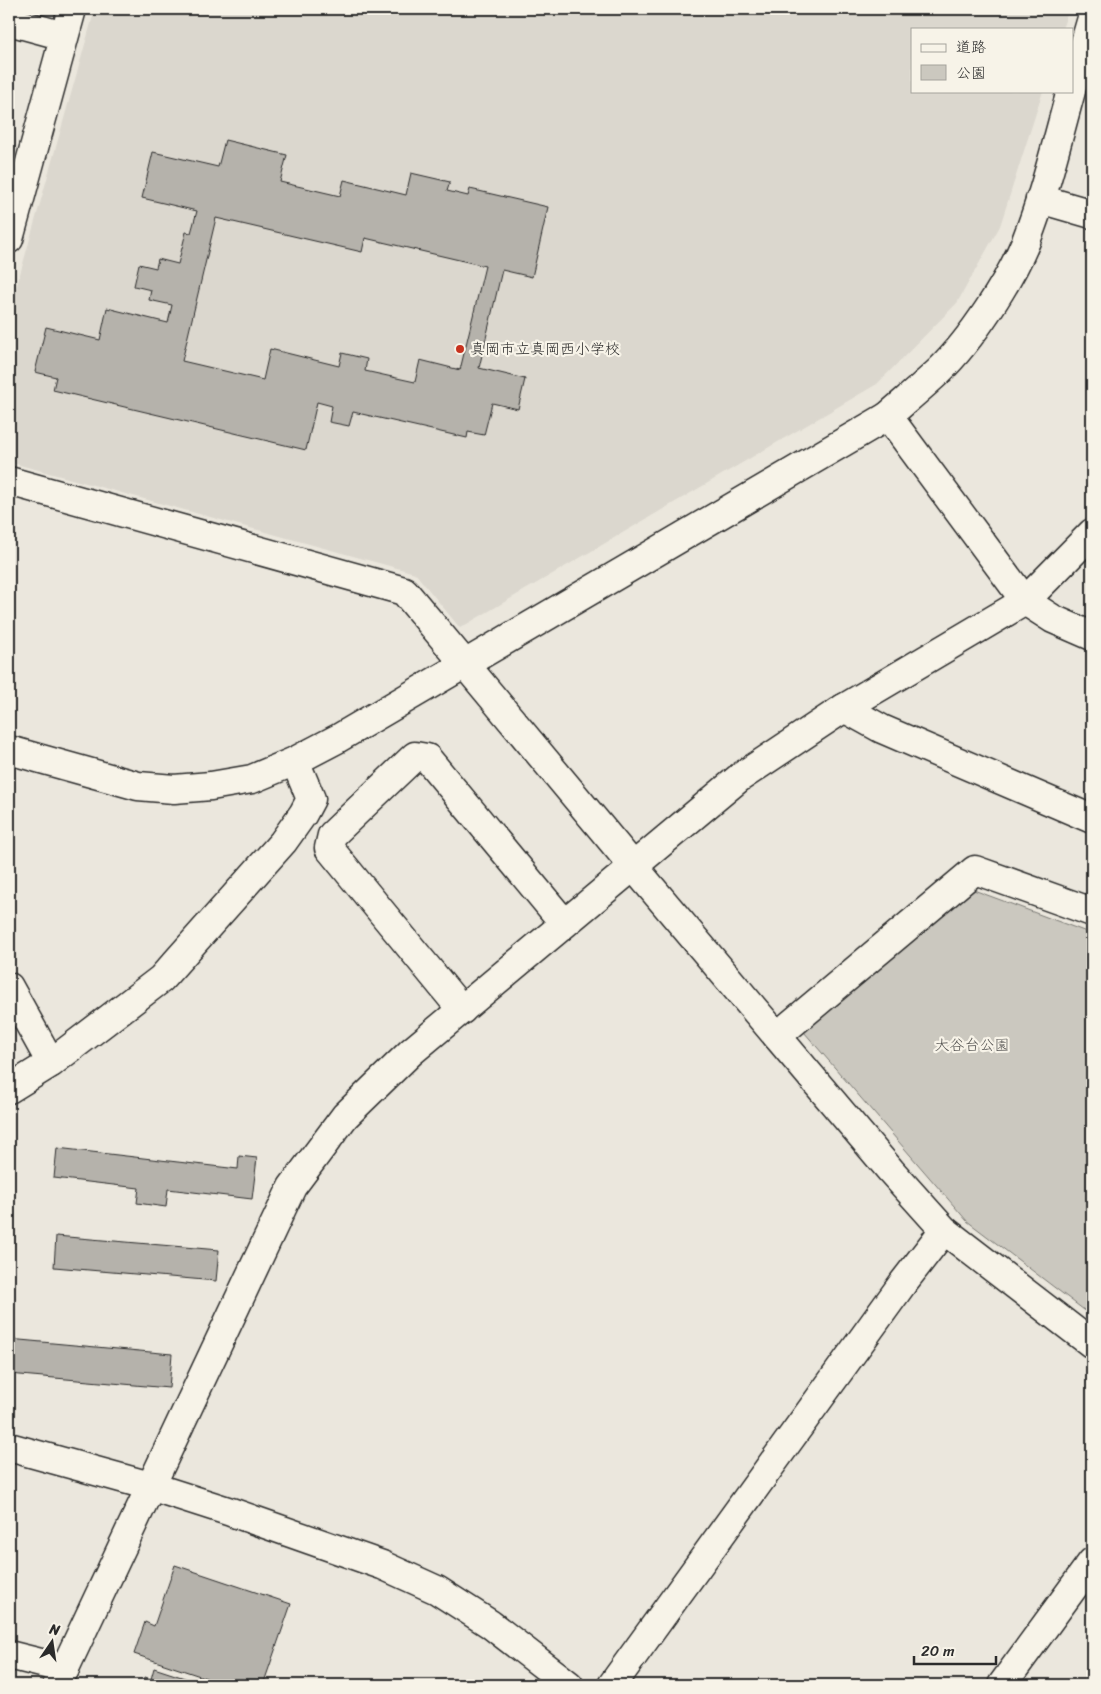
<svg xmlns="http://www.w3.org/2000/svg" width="1101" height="1694" viewBox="0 0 1101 1694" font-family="Sriracha,'Klee One',sans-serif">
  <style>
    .built { fill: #dbd7ce }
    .green { fill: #cbc8bf; stroke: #7b7a75 }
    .building { fill: #b5b2ab; stroke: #2b2b2b; fill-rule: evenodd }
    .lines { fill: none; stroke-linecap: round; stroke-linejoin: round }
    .minor-casing { stroke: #2b2b2b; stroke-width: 31 }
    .minor { stroke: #f7f3e8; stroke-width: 28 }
    .poi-dot { fill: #c8321e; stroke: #f7f3e8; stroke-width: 2 }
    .labels { text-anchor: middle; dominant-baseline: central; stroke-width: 4.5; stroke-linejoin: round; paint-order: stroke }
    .poi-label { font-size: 15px; fill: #2b2b2b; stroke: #f7f3e8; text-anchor: start }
    .park-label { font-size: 15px; fill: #535250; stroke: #f7f3e8 }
  </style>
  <rect width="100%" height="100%" fill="#ebe7dd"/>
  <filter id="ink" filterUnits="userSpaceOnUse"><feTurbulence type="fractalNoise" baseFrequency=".02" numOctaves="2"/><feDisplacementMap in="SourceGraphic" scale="10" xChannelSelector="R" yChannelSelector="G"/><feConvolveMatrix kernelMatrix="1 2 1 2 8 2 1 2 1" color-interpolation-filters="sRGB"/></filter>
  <g filter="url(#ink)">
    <!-- built -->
    <path class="built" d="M 95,9 L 1069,9 L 1062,29 L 912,29 L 912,91 L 1043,91 L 1000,226 L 957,303 L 877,384 L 460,628 L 415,573 L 9,462 L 9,313 Z"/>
    <!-- green -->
    <path class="green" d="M 971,889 L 1092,934 L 1092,1316 L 967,1221 L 804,1032 Z"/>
    <!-- building -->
    <g class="building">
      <path d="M 225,140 L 287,155 L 280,182 L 340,196 L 344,180 L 406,195 L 411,173 L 450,182 L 447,191 L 468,196 L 470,189 L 548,207 L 532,277 L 502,270 L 479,368 L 525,379 L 518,409 L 492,403 L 484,435 L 468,432 L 467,438 L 353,412 L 349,426 L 329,422 L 332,406 L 317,402 L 306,450 L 53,390 L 56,377 L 35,372 L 46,327 L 100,340 L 107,308 L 168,323 L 172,305 L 149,300 L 151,290 L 134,286 L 139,264 L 156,268 L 158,259 L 178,264 L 186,232 L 191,233 L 197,211 L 142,198 L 153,152 L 218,167 ZM 216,218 L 362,252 L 365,238 L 485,266 L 460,370 L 420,360 L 415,382 L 365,371 L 367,359 L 342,353 L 339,366 L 270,349 L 263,380 L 182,361 Z"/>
      <path d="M 57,1148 L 238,1169 L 239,1156 L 257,1158 L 252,1199 L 168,1189 L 166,1207 L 137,1203 L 139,1188 L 54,1178 Z"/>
      <path d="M 56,1236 L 219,1250 L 216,1281 L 54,1267 Z"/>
      <path d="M 9,1339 L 172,1354 L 169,1388 L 9,1374 Z"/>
      <path d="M 175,1565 L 291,1604 L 263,1685 L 223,1685 L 224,1684 L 134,1654 L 145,1622 L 154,1626 Z"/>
      <path d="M 154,1668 L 206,1685 L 143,1685 L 145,1677 L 151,1679 Z"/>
    </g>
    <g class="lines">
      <!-- minor casing -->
      <g class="minor-casing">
        <g id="minor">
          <path d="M 9,21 L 64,36"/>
          <path d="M 1072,87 L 1092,18"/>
          <path d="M 1040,199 L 1092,214"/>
          <path d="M 9,239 L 72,9"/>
          <path d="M 888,416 L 1025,601 L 1053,619 L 1092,636"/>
          <path d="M 9,481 L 404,591 L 633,866 L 891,1171 L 944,1230 L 1092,1344"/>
          <path d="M 844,708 L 882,729 L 1092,819"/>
          <path d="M 9,750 L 138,786 L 174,789 L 211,786 L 252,779 L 295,761 L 337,739 L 888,416 C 905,401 923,386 939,371 C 971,340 1009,282 1026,241 C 1045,193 1057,141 1071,91"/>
          <path d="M 9,987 L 51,1063"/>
          <path d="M 462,1010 L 329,848 L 332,835 L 415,756 L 427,758 L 564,923"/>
          <path d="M 777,1036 L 975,870 L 1092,912"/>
          <path d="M 9,1089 L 51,1063 L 161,979 L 283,842 L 303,814 L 311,799 L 295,761"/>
          <path d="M 9,1447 L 150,1486 L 231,1512 L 382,1565 L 437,1590 L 490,1624 L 569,1685"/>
          <path d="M 9,1655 L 65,1669"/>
          <path d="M 57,1685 L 292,1187 L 345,1116 L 411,1052 L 739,778 L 844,708 L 1025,601 L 1092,533"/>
          <path d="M 612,1685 L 903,1283 L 944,1230"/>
          <path d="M 1002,1685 L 1092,1562"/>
        </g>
      </g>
      <!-- minor -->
      <use href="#minor" class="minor"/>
    </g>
  </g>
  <!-- markers -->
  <circle class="poi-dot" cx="460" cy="349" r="5"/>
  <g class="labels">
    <!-- poi labels -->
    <g class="poi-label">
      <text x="470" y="349">真岡市立真岡西小学校</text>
    </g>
    <!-- park labels -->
    <g class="park-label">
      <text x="972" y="1045">大谷台公園</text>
    </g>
  </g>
  <!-- margin -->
  <rect width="1101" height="1694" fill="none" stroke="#f7f3e8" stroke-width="30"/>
  <rect x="15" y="15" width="1071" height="1664" fill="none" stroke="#2b2b2b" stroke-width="2" filter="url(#ink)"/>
  <!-- legend -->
  <rect x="911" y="28" width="162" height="65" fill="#f7f3e8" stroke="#a5a39c"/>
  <rect x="921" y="44" width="25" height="8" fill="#f7f3e8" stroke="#a5a39c"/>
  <text x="956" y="52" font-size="15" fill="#2b2b2b">道路</text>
  <rect x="921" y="65" width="25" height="15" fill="#cbc8bf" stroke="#a5a39c"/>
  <text x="956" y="78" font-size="15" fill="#2b2b2b">公園</text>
  <!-- north arrow -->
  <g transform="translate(52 1642) rotate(13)" stroke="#f7f3e8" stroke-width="4" paint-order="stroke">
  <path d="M0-4L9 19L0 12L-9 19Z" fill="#2b2b2b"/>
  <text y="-8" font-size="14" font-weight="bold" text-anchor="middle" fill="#2b2b2b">N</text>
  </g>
  <!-- scale -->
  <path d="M914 1656v8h82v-8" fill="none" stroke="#2b2b2b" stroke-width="2.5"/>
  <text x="921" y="1656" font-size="15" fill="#2b2b2b" stroke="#f7f3e8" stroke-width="4" paint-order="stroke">20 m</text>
</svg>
